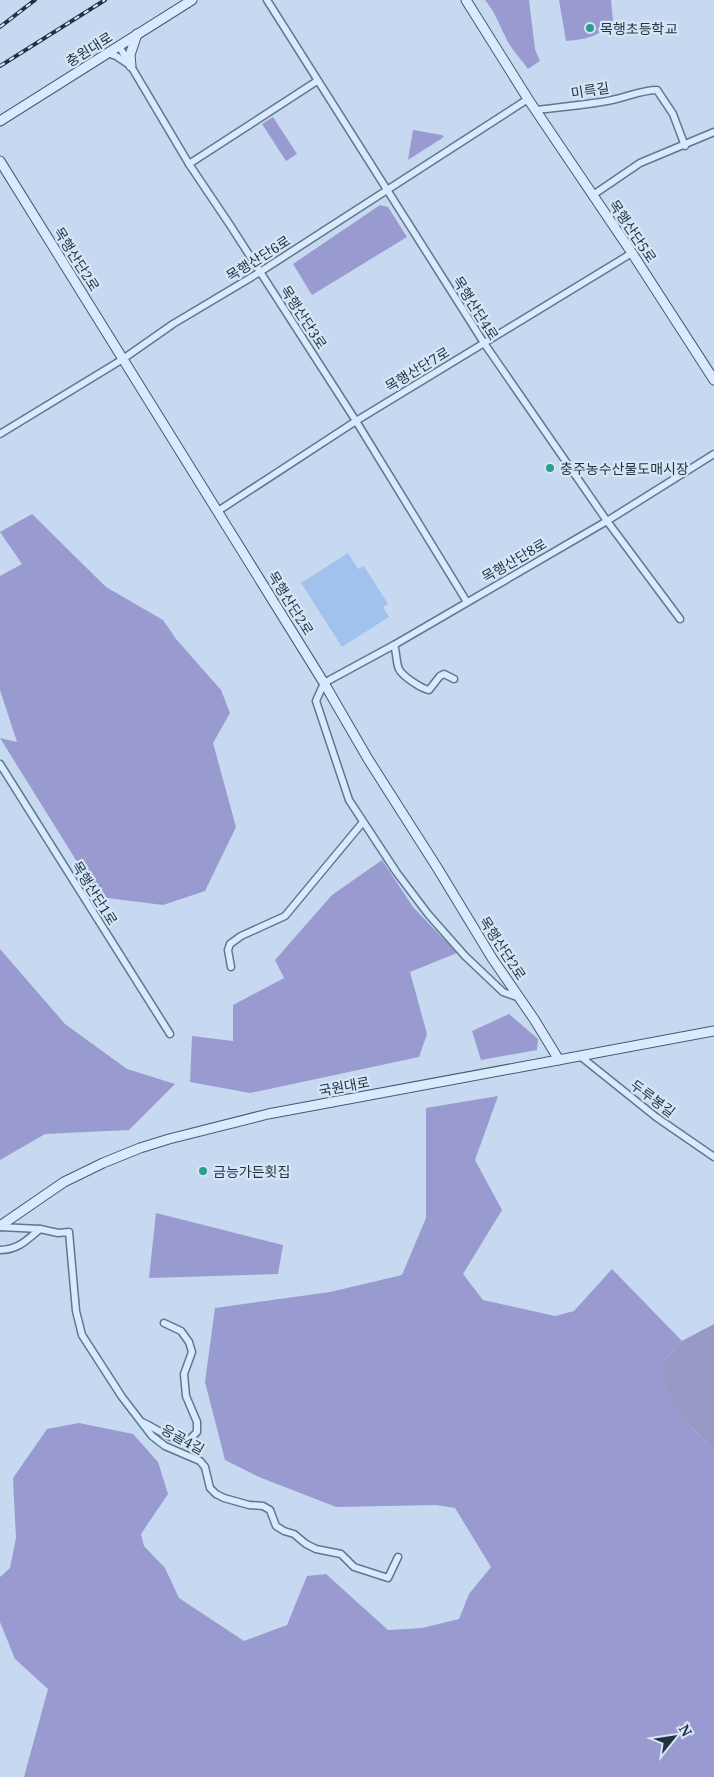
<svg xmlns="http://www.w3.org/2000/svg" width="714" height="1777" viewBox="0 0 714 1777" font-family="'Noto Serif','Noto Sans KR',serif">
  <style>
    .green { fill: #999bd0 }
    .sand { fill: #a2c2ee }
    .cemetery { fill: #989ac5 }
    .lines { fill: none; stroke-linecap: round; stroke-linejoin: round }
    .street-casing { stroke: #5a7a8e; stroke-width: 9 }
    .secondary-casing { stroke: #3d5e70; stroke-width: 11 }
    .street { stroke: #dae9fb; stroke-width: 6 }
    .secondary { stroke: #dae9fb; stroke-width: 9 }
    .rail-casing { stroke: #1f333d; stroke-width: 4 }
    .rail { stroke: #d6e5f8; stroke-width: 2; stroke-dasharray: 5.5; stroke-linecap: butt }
    .poi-dot { fill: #27a08c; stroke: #d6e5f8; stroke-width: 2 }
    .labels { text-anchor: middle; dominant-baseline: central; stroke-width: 4.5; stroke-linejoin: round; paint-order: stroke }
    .poi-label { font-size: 14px; fill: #1f333d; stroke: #d6e5f8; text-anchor: start }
    .street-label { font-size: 14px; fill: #1f333d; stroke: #d6e5f8 }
  </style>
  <rect width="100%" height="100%" fill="#c6d9f1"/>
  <!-- green -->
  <g class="green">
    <path d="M 485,0 L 529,0 L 535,49 L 540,61 L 528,69 C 520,58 510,48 505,36 C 498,22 495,12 485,0 Z"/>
    <path d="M 559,0 L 611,0 L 613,20 C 599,37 588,39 566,41 Z"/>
    <path d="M 273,117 L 297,154 L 286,161 L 262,124 Z"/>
    <path d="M 413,130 L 442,135 L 444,137 L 408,160 Z"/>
    <path d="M 380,205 L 388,207 L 407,237 L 312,295 L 293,264 Z"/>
    <path d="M 32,514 L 106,587 L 163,620 L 176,639 L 221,690 L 230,713 L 213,743 L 236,827 L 205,891 L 163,905 L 99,897 L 0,738 L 17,742 L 0,690 L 0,576 L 22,564 L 0,532 Z"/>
    <path d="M 382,860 L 413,907 L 457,953 L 410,972 L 427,1034 L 419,1057 L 250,1093 L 190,1082 L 192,1036 L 233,1041 L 233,1005 L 284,978 L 275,960 L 332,895 Z"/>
    <path d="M 0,949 L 65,1024 L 127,1069 L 175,1084 L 129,1130 L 45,1134 L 0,1160 Z"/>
    <path d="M 509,1014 L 538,1039 L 537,1050 L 481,1060 L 472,1031 Z"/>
    <path d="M 498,1096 L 475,1160 L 502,1210 L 463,1274 L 483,1300 L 555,1316 L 574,1311 L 612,1269 L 682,1341 L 660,1365 L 692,1428 L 714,1451 L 714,1777 L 24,1777 L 48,1689 L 15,1659 L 0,1622 L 0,1577 L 10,1568 L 16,1538 L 13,1478 L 47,1429 L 79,1423 L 133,1434 L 158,1462 L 168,1494 L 141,1534 L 144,1546 L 165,1568 L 179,1598 L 244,1641 L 287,1625 L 307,1576 L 326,1574 L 388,1630 L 422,1628 L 459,1619 L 469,1594 L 491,1567 L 455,1508 L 436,1505 L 336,1507 L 259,1477 L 225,1460 L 205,1382 L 215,1308 L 330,1292 L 402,1275 L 426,1218 L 426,1108 Z"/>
    <path d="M 156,1213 L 283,1245 L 278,1274 L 149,1278 Z"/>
  </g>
  <!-- sand -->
  <path class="sand" d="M 348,553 L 358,569 L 364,566 L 388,604 L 383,607 L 389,617 L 342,647 L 301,583 Z"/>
  <!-- cemetery -->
  <path class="cemetery" d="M 714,1324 L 714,1451 L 692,1428 L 670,1398 L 660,1365 L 682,1341 Z"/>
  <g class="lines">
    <!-- street casing -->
    <g class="street-casing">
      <g id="street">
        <path d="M 267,0 L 484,343 L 607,521 L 680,619"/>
        <path d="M 119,46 L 189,164 L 230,225 L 356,421 L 467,602"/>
        <path d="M 107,53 L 116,56 L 128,64"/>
        <path d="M 535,110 C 561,107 587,105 612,100 C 627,97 642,90 657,90 L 673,114 L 685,146"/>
        <path d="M 189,164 L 317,81"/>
        <path d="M 593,195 L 640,163 L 714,132"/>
        <path d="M 0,434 L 123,359 L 173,324 L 260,272 L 528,99"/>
        <path d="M 218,511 L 356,421 L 632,253"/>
        <path d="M 394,645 C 397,654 396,663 399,669 C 402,676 422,689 429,690 L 440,676 L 444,674 L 454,679"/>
        <path d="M 0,764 L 170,1034"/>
        <path d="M 231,967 L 228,950 L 230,944 L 241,936 L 285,916 L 363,822"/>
        <path d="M 520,998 L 503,992 L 465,956 L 428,914 L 397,873 L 349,800 L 316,701 L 324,683 L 394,645 L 607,521 L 714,454"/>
        <path d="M 580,1056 L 656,1117 L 714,1157"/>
        <path d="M 0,1227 L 40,1229 L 58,1233 L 69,1232 L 76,1311 L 82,1335 L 122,1397 L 152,1436 L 165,1446 L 200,1461 L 205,1467 L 210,1488 L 216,1494 L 224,1498 L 249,1505 L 263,1506 L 270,1510 L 276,1526 L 284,1531 L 294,1534 L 306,1544 L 316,1549 L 341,1554 L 354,1567 L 388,1578 L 398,1557"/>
        <path d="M 0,1250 C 18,1250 27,1240 40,1229"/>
        <path d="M 142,1422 C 160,1430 169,1441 190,1439 L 197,1432 L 197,1422 L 186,1396 L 184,1374 L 192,1352 L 189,1342 L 181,1331 L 164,1323"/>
      </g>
    </g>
    <!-- secondary casing -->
    <g class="secondary-casing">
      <g id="secondary">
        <path d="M 466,0 L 528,99 L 632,253 L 714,380"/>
        <path d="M 131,66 L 130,55 L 137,34"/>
        <path d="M 0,121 L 192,0"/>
        <path d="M 0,161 L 324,683 L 368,759 L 438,869 L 492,958 L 534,1019 L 559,1060"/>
        <path d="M 0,1226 L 64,1182 L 103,1163 L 140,1148 L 169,1139 L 268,1114 L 714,1031"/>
      </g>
    </g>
    <!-- street -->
    <use href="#street" class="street"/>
    <!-- secondary -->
    <use href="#secondary" class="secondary"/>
    <!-- rail casing -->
    <g class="rail-casing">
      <g id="rail">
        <path d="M 0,27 L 35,0"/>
        <path d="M 0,66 L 105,0"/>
      </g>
    </g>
    <!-- rail -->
    <use href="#rail" class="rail"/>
  </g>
  <!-- markers -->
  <g class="poi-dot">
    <circle cx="590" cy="28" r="5"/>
    <circle cx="550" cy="468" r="5"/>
    <circle cx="203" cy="1171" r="5"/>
  </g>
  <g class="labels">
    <!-- poi labels -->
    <g class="poi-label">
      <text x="600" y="28">목행초등학교</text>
      <text x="560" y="468">충주농수산물도매시장</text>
      <text x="213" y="1171">금능가든횟집</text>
    </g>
    <!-- street labels -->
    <g class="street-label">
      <text transform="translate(89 49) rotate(-32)">충원대로</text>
      <text transform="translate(590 90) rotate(-9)">미륵길</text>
      <text transform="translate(633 231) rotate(56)">목행산단5로</text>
      <text transform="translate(258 258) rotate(-32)">목행산단6로</text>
      <text transform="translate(77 259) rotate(58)">목행산단2로</text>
      <text transform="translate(476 308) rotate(58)">목행산단4로</text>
      <text transform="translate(304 317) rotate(57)">목행산단3로</text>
      <text transform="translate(417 369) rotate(-31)">목행산단7로</text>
      <text transform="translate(514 560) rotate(-30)">목행산단8로</text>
      <text transform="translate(291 603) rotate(58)">목행산단2로</text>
      <text transform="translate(95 893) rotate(58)">목행산단1로</text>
      <text transform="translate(503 948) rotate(57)">목행산단2로</text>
      <text transform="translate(344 1086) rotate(-11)">국원대로</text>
      <text transform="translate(653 1098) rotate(37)">두루봉길</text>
      <text transform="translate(183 1439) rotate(29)">응골4길</text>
    </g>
  </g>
  <!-- north arrow -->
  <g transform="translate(674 1737) rotate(60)" stroke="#d6e5f8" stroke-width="4" paint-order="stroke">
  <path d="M0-4L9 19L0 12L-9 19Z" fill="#1f333d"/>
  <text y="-8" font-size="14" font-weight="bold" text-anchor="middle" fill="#1f333d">N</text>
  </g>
</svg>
